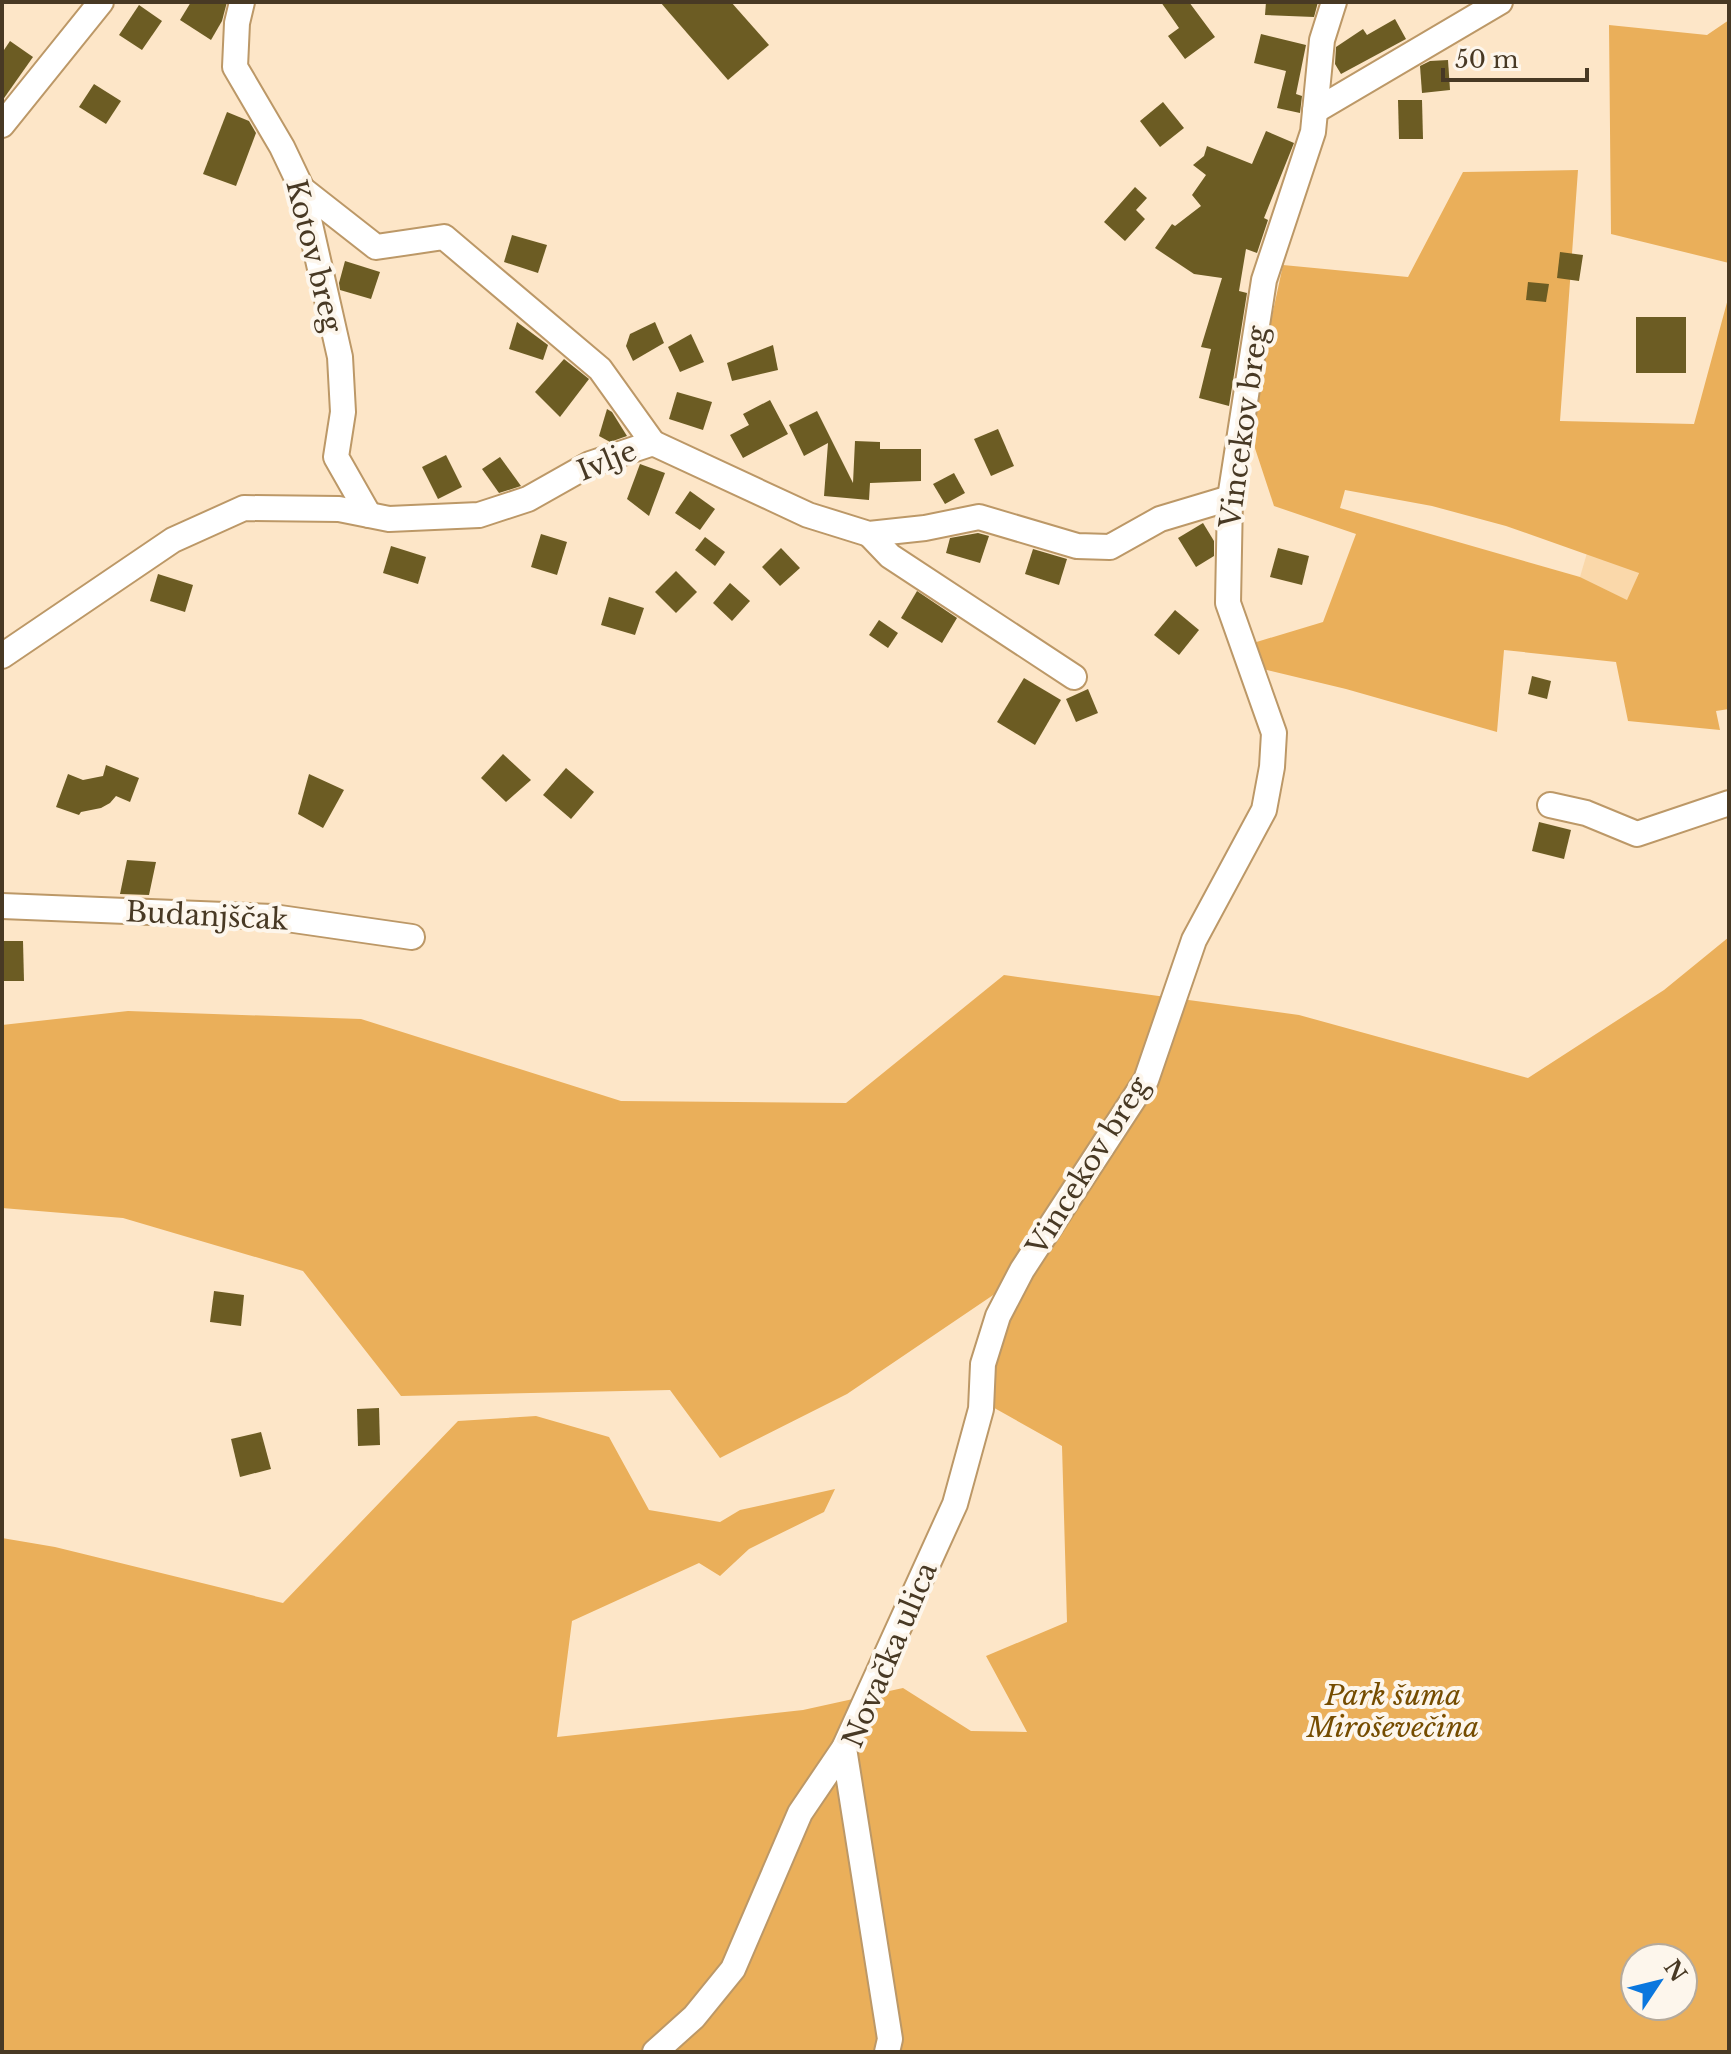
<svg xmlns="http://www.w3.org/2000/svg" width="1731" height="2054" viewBox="0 0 1731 2054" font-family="'Libre Baskerville',serif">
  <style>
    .built { fill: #fad8aa }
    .green { fill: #eaaf5a; fill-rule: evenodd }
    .building { fill: #6c5c23 }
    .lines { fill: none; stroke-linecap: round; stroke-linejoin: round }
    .minor-casing { stroke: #bc9867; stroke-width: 28 }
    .minor { stroke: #fff; stroke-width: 24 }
    .labels { text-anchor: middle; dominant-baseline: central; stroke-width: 8; stroke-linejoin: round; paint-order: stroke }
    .street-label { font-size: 28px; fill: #483924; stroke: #fdf6ec }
    .park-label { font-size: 28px; font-style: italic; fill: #754c00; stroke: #fdf6ec }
  </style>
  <rect width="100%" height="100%" fill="#fde6c8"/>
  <!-- built -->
  <path class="built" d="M 1587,553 L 1639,572 L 1628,601 L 1580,577 Z"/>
  <!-- green -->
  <g class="green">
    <path d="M 1729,20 L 1729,263 L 1611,234 L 1609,25 L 1707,35 Z"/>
    <path d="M 1578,170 L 1560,421 L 1694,424 L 1729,295 L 1729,709 L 1716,711 L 1720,730 L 1628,721 L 1616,662 L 1504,650 L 1497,732 L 1346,689 L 1259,668 L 1250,644 L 1323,622 L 1356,534 L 1274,506 L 1248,427 L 1283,265 L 1408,277 L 1463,172 ZM 1345,490 L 1432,506 L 1506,526 L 1639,573 L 1627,600 L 1580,577 L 1340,508 Z"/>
    <path d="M 1729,937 L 1729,2052 L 2,2052 L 2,1538 L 55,1547 L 283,1603 L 458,1421 L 536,1416 L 609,1437 L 649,1510 L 720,1522 L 740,1510 L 835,1489 L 824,1512 L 749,1549 L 720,1576 L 699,1563 L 572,1621 L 557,1737 L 803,1710 L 903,1688 L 971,1731 L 1027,1732 L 986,1656 L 1067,1622 L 1062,1446 L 989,1405 L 1008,1285 L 847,1394 L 720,1458 L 670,1390 L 401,1396 L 303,1271 L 123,1218 L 2,1208 L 2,1025 L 128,1011 L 361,1019 L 621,1101 L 846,1103 L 1004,975 L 1299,1015 L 1528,1078 L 1664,990 ZM 1635,1958 L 1683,1958 L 1683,2006 L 1635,2006 Z"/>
  </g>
  <!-- building -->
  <g class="building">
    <path d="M 191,2 L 227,2 L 222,21 L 211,40 L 180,20 Z"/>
    <path d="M 660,2 L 731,2 L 769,45 L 728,80 Z"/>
    <path d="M 1161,2 L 1189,2 L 1215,37 L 1185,59 L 1168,36 L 1179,28 Z"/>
    <path d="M 1266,2 L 1318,2 L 1314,17 L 1265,15 Z"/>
    <path d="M 139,5 L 162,21 L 142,50 L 119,35 Z"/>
    <path d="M 1395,19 L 1406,39 L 1341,74 L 1335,64 L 1336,47 L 1363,29 L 1367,35 Z"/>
    <path d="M 1261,34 L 1306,45 L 1296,94 L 1302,96 L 1300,113 L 1277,108 L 1286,71 L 1254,63 Z"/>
    <path d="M 10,41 L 33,57 L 2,101 L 2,53 Z"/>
    <path d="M 1448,60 L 1450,90 L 1422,93 L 1420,66 L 1430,61 Z"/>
    <path d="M 94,84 L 121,101 L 106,124 L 79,107 Z"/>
    <path d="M 1398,100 L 1422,100 L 1423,139 L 1399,139 Z"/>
    <path d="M 1163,102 L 1184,128 L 1160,147 L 1140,121 Z"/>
    <path d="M 227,112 L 249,121 L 256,133 L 236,186 L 203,174 Z"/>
    <path d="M 1266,131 L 1294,143 L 1264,218 L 1268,220 L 1257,253 L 1246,249 L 1239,291 L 1247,293 L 1229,406 L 1199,398 L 1211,349 L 1201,347 L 1222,278 L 1194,274 L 1155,248 L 1172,224 L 1175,226 L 1201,206 L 1192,195 L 1206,175 L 1193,165 L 1204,156 L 1207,146 L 1252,164 Z"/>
    <path d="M 1135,187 L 1147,198 L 1136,210 L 1145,219 L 1125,241 L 1104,222 Z"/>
    <path d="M 512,235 L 547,245 L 538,273 L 504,262 Z"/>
    <path d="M 1560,252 L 1583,255 L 1579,281 L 1557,278 Z"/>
    <path d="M 345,261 L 380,272 L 371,299 L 340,290 L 339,283 Z"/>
    <path d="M 1528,282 L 1549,284 L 1546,302 L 1526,300 Z"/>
    <rect x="1636" y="317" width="50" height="56"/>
    <path d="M 517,322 L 548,345 L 543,360 L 509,349 Z"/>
    <path d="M 655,322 L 664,343 L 633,361 L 626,346 L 630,334 Z"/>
    <path d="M 691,334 L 704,362 L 680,372 L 668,347 Z"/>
    <path d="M 773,345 L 778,370 L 732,381 L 727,363 Z"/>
    <path d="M 564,359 L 589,379 L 560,417 L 535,392 Z"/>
    <path d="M 677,392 L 712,402 L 703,430 L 669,419 Z"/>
    <path d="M 770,400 L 788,434 L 743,458 L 730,435 L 749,425 L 743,414 Z"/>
    <path d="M 607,409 L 612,412 L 627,436 L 610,442 L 599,436 Z"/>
    <path d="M 817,411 L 853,483 L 855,441 L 880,442 L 880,449 L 921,449 L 921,481 L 870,483 L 869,500 L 824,496 L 828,443 L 804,456 L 789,425 Z"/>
    <path d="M 998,429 L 1014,466 L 991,476 L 974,439 Z"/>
    <path d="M 446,455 L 462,487 L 438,499 L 422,467 Z"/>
    <path d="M 500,457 L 521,486 L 499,493 L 482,469 Z"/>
    <path d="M 640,464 L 665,473 L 649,516 L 627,499 Z"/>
    <path d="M 954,473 L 965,493 L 945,504 L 933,484 Z"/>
    <path d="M 690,491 L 715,509 L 700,530 L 675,513 Z"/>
    <path d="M 1203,523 L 1214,541 L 1214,556 L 1196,567 L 1178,538 Z"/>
    <path d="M 978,533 L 989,536 L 980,563 L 946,553 L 950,538 Z"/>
    <path d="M 541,534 L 567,542 L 557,575 L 531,567 Z"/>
    <path d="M 705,537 L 725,552 L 715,566 L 695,550 Z"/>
    <path d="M 391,546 L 426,557 L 418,584 L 383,573 Z"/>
    <path d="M 781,548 L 800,568 L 780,586 L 762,567 Z"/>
    <path d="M 1278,548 L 1309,556 L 1302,585 L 1270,577 Z"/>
    <path d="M 1033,549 L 1067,559 L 1059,585 L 1025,574 Z"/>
    <path d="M 676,571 L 697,592 L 676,613 L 655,592 Z"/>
    <path d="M 158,574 L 193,585 L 185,612 L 150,601 Z"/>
    <path d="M 730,583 L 750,601 L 732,621 L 713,603 Z"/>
    <path d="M 917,591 L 957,618 L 942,643 L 901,618 Z"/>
    <path d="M 609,597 L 644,608 L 635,635 L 601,625 Z"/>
    <path d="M 1175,610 L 1199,630 L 1179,655 L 1154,635 Z"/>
    <path d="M 879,620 L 898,633 L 888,648 L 869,635 Z"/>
    <path d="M 1532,676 L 1551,681 L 1547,699 L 1528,694 Z"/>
    <path d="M 1024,678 L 1061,700 L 1035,745 L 997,722 Z"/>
    <path d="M 1088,689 L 1098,713 L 1076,722 L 1066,699 Z"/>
    <path d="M 503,754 L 531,780 L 506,802 L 481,778 Z"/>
    <path d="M 106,765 L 139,778 L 130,802 L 116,796 L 110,803 L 101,808 L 81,812 L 79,815 L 56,807 L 68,774 L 83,780 L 103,776 Z"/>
    <path d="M 566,768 L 594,792 L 571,819 L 543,795 Z"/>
    <path d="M 309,774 L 344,790 L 323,828 L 298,814 Z"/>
    <path d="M 1539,822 L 1571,830 L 1564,859 L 1532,851 Z"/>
    <path d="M 127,860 L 156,862 L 149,895 L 120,894 Z"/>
    <path d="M 2,941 L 23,941 L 24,981 L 2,981 Z"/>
    <path d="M 214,1291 L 244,1295 L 241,1326 L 210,1322 Z"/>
    <path d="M 379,1408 L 380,1445 L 358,1446 L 357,1409 Z"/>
    <path d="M 261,1432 L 271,1469 L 240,1477 L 231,1439 Z"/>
  </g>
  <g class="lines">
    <!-- minor casing -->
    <g class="minor-casing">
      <g id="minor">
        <path d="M 242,2 L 237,23 L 235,67 L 282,147 L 302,189 L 340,357 L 343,412 L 336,457 L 369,515"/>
        <path d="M 1315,111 L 1500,2"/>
        <path d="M 2,125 L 101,2"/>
        <path d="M 302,189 L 376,247 L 444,237 L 600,369 L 653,443"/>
        <path d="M 869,534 L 890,556 L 1074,677"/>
        <path d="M 2,656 L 173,540 L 244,508 L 339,509 L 389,519 L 479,515 L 528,499 L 590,464 L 653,443 L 808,515 L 869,534 L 925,528 L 979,517 L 1077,546 L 1110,547 L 1160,519 L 1230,498"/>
        <path d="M 1550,805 L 1586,813 L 1637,834 L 1729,803"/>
        <path d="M 2,906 L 273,917 L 412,937"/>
        <path d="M 844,1748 L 890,2039 L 887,2052"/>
        <path d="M 655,2052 L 694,2017 L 733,1969 L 800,1813 L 844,1748 L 955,1504 L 981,1409 L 983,1364 L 998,1316 L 1022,1270 L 1146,1080 L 1194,940 L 1264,810 L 1272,767 L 1274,733 L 1228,603 L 1230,498 L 1264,280 L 1313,132 L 1322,40 L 1334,2"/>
      </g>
    </g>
    <!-- minor -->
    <use href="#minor" class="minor"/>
  </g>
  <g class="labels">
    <!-- street labels -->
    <g class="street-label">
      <text transform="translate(314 256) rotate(76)">Kotov breg</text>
      <text transform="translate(1244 427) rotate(-82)">Vincekov breg</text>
      <text transform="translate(607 461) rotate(-22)">Ivlje</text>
      <text transform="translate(207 916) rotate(3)">Budanjščak</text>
      <text transform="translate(1088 1166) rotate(-58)">Vincekov breg</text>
      <text transform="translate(890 1655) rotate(-67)">Novačka ulica</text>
    </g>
    <!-- park labels -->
    <g class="park-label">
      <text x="1393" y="1695">Park šuma<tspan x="1393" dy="32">Miroševečina</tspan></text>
    </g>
  </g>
  <!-- border -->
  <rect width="1731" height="2054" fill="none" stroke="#483924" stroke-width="8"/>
  <!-- north arrow -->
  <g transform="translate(1659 1982) rotate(55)"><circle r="38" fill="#fdf6ec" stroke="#b5aa9c" stroke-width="2"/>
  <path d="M0-6L14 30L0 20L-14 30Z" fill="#0a77de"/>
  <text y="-12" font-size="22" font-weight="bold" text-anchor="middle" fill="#483924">N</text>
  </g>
  <!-- scale -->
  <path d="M1443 68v12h144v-12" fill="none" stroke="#483924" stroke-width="4"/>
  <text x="1455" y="68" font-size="24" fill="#483924" stroke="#fdf6ec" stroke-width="6" paint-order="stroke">50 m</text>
</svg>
